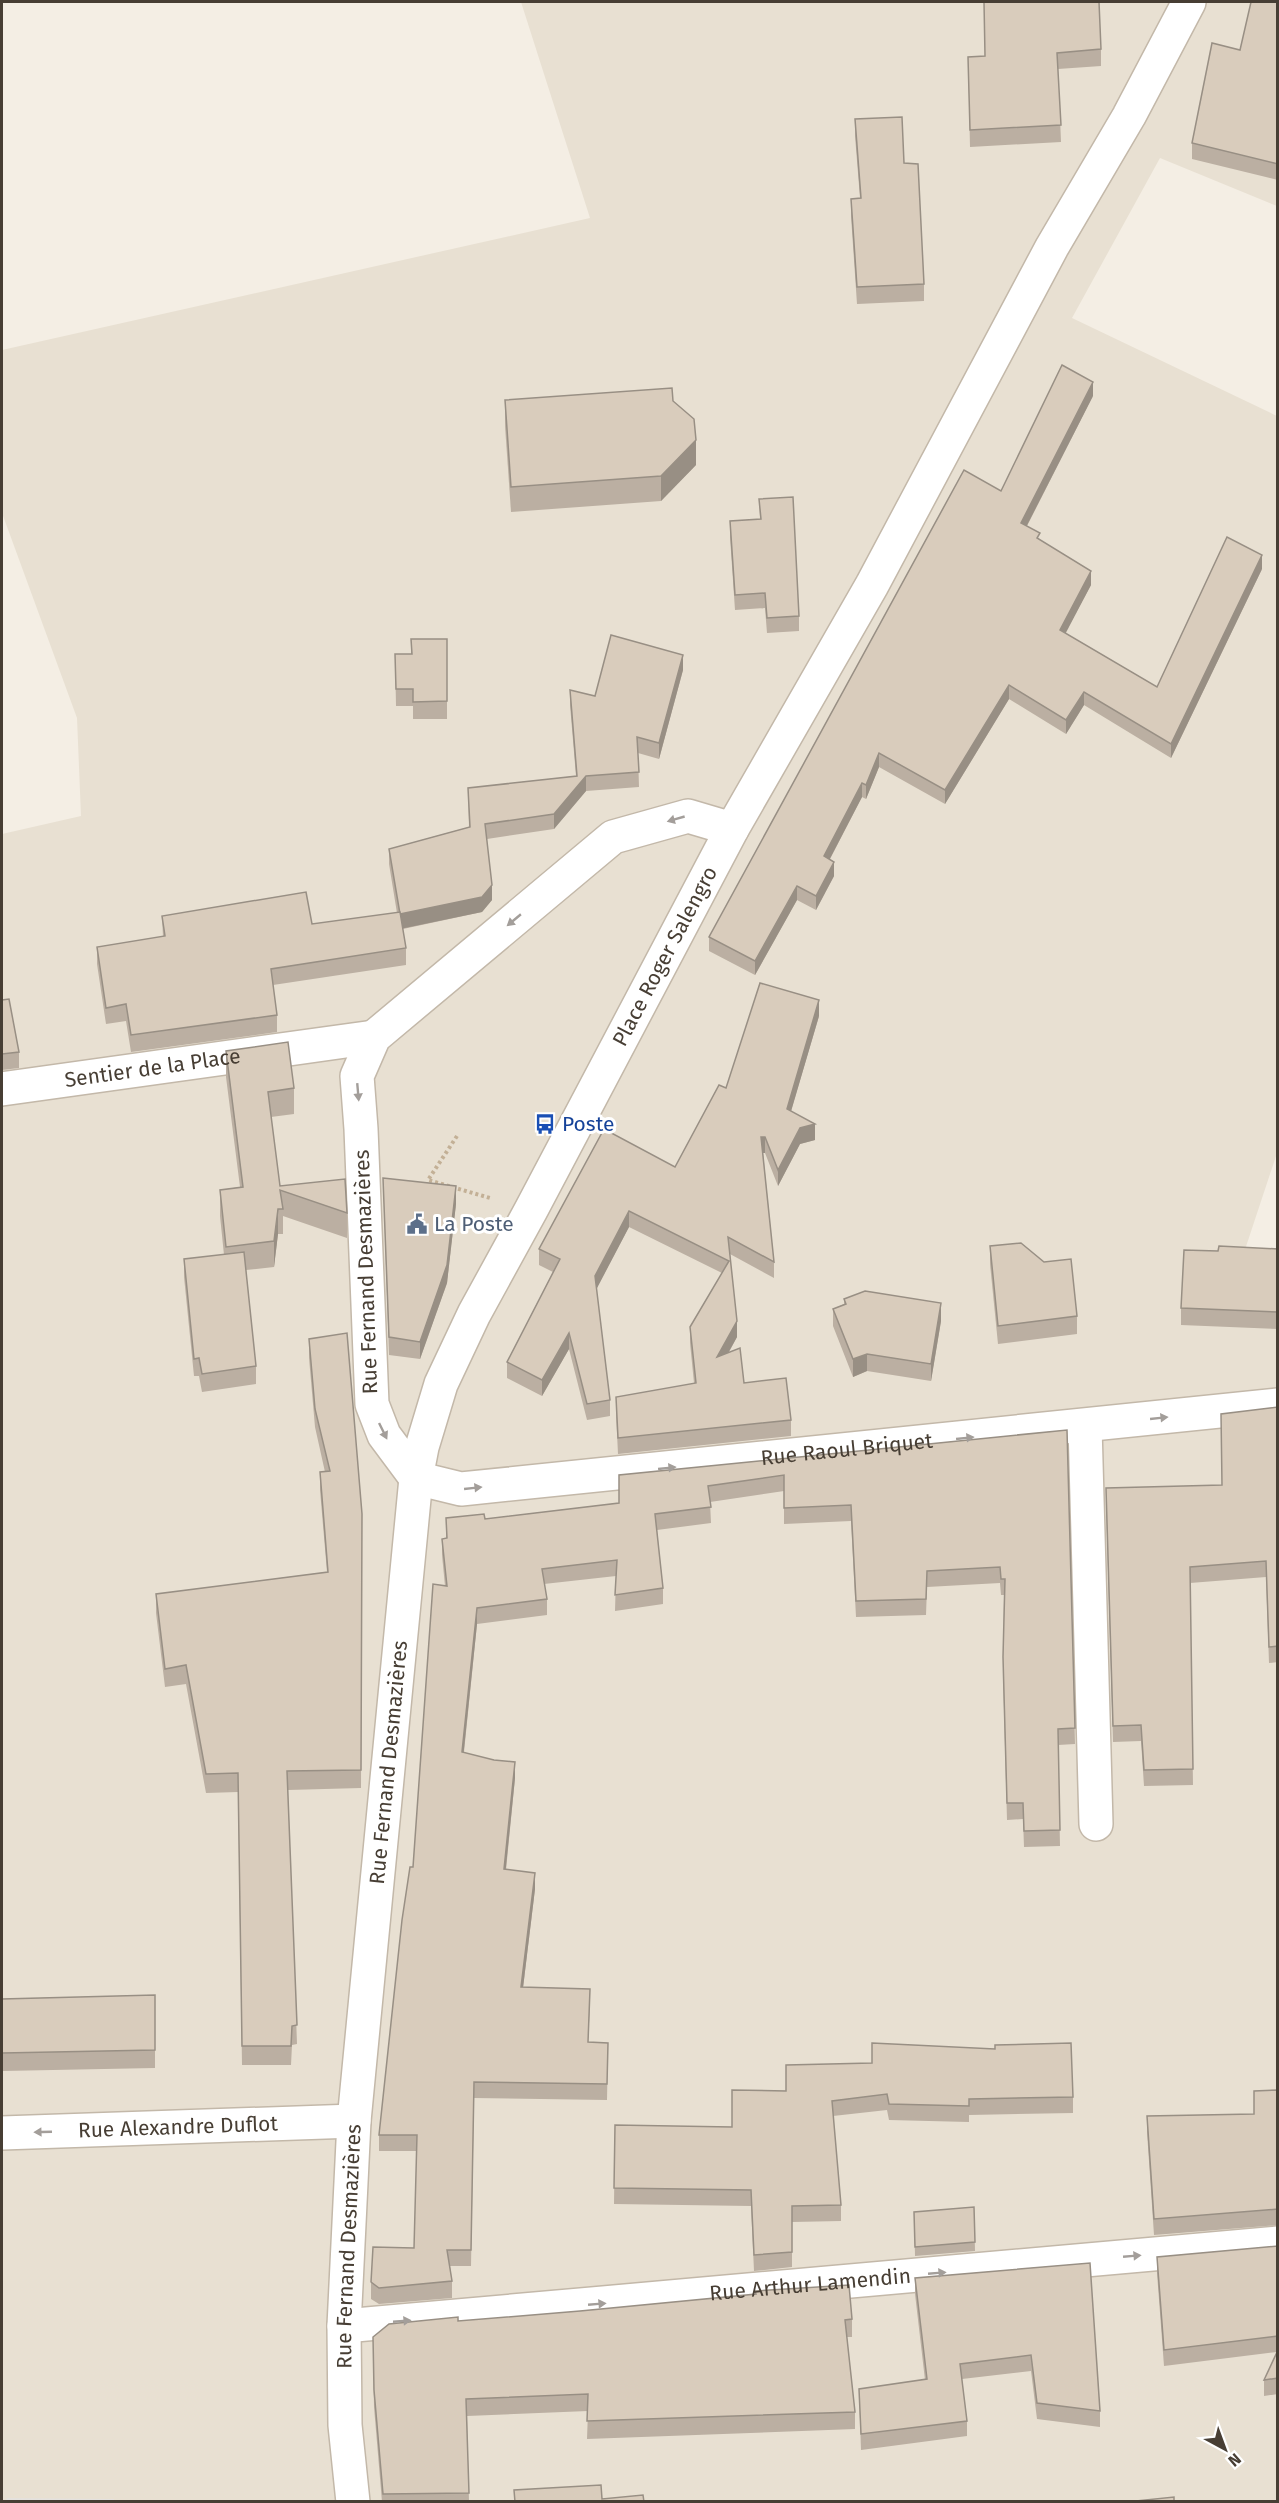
<svg xmlns="http://www.w3.org/2000/svg" width="1279" height="2503" viewBox="0 0 1279 2503" font-family="'Fira Sans',sans-serif">
  <style>
    .residential { fill: #e8e0d2 }
    .parking { fill: #e4e1dd }
    .lines { fill: none; stroke-linecap: round; stroke-linejoin: round }
    .minor-casing { stroke: #c3b8a9; stroke-width: 36 }
    .path { stroke: #c3b096; stroke-width: 4; stroke-dasharray: 3 3; stroke-linecap: butt }
    .minor { stroke: #fff; stroke-width: 33 }
    .wall { fill: #bbafa2 }
    .shaded-wall { fill: #988f84 }
    .building { fill: #d9ccbc; stroke: #988f84; stroke-width: 1.5 }
    .oneway { fill: #a39e9a }
    .labels { text-anchor: middle; dominant-baseline: central; stroke-width: 6; stroke-linejoin: round; paint-order: stroke }
    .street-label { font-size: 21px; fill: #473e34; stroke: #fff }
    .transit-label { font-size: 21px; fill: #164399; stroke: #fff; text-anchor: start }
    .service-label { font-size: 21px; fill: #4e5e75; stroke: #fff; text-anchor: start }
  </style>
  <rect width="100%" height="100%" fill="#f4eee4"/>
  <!-- residential -->
  <path class="residential" d="M 521,2 L 1277,2 L 1277,206 L 1160,158 L 1072,318 L 1277,416 L 1277,1153 L 1224,1313 L 1278,1318 L 1277,2501 L 2,2501 L 2,834 L 81,816 L 77,718 L 2,513 L 2,350 L 590,218 Z"/>
  <!-- parking -->
  <path class="parking" d="M 7,2498 L 114,2499 L 114,2502 L 6,2501 Z"/>
  <g class="lines">
    <!-- minor casing -->
    <g class="minor-casing">
      <g id="minor">
        <path id="s1" d="M 2,1089 L 374,1037"/>
        <path d="M 1085,1426 L 1096,1824"/>
        <path d="M 416,1478 L 384,1435 L 372,1404 L 361,1129 L 357,1076 L 374,1037 L 613,837 L 688,816 L 732,829"/>
        <path id="s2" d="M 416,1478 L 461,1489 L 1278,1405"/>
        <path id="s3" d="M 2,2133 L 354,2121"/>
        <path id="s4" d="M 344,2326 L 1278,2243"/>
        <path id="s5" d="M 353,2502 L 345,2425 L 344,2326 L 354,2121 L 416,1478 L 422,1447 L 441,1384 L 474,1314 L 531,1210 L 732,829 L 872,585 L 1052,247 L 1129,116 L 1189,2"/>
      </g>
    </g>
    <!-- path -->
    <path class="path" d="M 457,1136 L 428,1180 L 490,1198"/>
    <!-- minor -->
    <use href="#minor" class="minor"/>
  </g>
  <!-- wall -->
  <g class="wall">
    <path d="M 1278,2 L 1278,180 L 1192,159 L 1192,143 L 1240,50 Z"/>
    <path d="M 1101,49 L 1101,66 L 1058,69 L 1061,142 L 970,147 L 968,57 Z"/>
    <path d="M 855,119 L 904,163 L 924,284 L 924,301 L 857,304 L 851,216 L 851,199 L 860,198 L 855,136 Z"/>
    <path d="M 1093,396 L 1027,526 L 1040,540 L 1091,585 L 1065,633 L 1157,687 L 1262,569 L 1171,758 L 1084,705 L 1066,734 L 1009,699 L 945,804 L 879,767 L 866,799 L 862,797 L 830,859 L 834,876 L 816,910 L 797,900 L 755,975 L 709,951 L 709,937 L 1001,491 Z"/>
    <path d="M 505,400 L 673,401 L 696,465 L 661,501 L 511,512 L 505,426 Z"/>
    <path d="M 759,499 L 799,616 L 799,631 L 767,633 L 765,608 L 735,610 L 730,537 L 730,521 L 760,519 Z"/>
    <path d="M 411,639 L 447,639 L 447,719 L 413,719 L 413,706 L 396,706 L 395,654 L 411,654 Z"/>
    <path d="M 683,670 L 659,759 L 638,753 L 639,787 L 586,791 L 554,829 L 487,839 L 492,900 L 482,912 L 403,929 L 406,948 L 406,965 L 273,985 L 277,1015 L 277,1032 L 131,1052 L 126,1021 L 106,1024 L 97,964 L 97,947 L 163,937 L 162,916 L 312,924 L 397,913 L 389,864 L 389,849 L 469,827 L 468,788 L 576,776 L 570,705 L 570,690 L 595,696 Z"/>
    <path d="M 2,1000 L 19,1052 L 19,1068 L 2,1070 Z"/>
    <path d="M 819,1016 L 791,1111 L 815,1140 L 800,1144 L 778,1186 L 765,1153 L 763,1153 L 774,1262 L 774,1278 L 730,1254 L 737,1337 L 729,1352 L 744,1383 L 791,1420 L 791,1436 L 618,1454 L 616,1413 L 694,1383 L 690,1343 L 690,1327 L 722,1273 L 629,1227 L 596,1289 L 610,1400 L 610,1416 L 587,1420 L 569,1349 L 542,1396 L 507,1378 L 507,1362 L 553,1272 L 539,1265 L 539,1249 L 675,1167 L 726,1088 Z"/>
    <path d="M 226,1051 L 294,1088 L 294,1114 L 271,1117 L 280,1186 L 347,1213 L 347,1238 L 283,1216 L 283,1234 L 278,1234 L 274,1267 L 246,1270 L 256,1366 L 256,1384 L 202,1392 L 199,1376 L 194,1376 L 184,1277 L 184,1259 L 224,1255 L 220,1216 L 220,1190 L 240,1187 L 226,1077 Z"/>
    <path d="M 383,1178 L 456,1204 L 447,1283 L 420,1359 L 389,1355 Z"/>
    <path d="M 990,1246 L 1077,1316 L 1077,1334 L 998,1344 L 990,1264 Z"/>
    <path d="M 1278,1249 L 1278,1329 L 1181,1325 L 1181,1308 L 1218,1251 Z"/>
    <path d="M 844,1299 L 941,1321 L 931,1381 L 867,1371 L 853,1377 L 833,1326 L 833,1309 L 844,1304 Z"/>
    <path d="M 309,1339 L 362,1514 L 361,1788 L 288,1790 L 297,2044 L 292,2045 L 291,2065 L 242,2065 L 238,1792 L 206,1793 L 186,1684 L 165,1687 L 156,1613 L 156,1594 L 327,1572 L 320,1490 L 320,1472 L 325,1472 L 315,1427 L 309,1358 Z"/>
    <path d="M 1278,1407 L 1278,1662 L 1269,1663 L 1266,1577 L 1190,1583 L 1193,1785 L 1144,1786 L 1141,1741 L 1113,1742 L 1106,1504 L 1222,1485 Z"/>
    <path d="M 1067,1430 L 1075,1744 L 1058,1745 L 1060,1846 L 1024,1847 L 1023,1819 L 1007,1820 L 1003,1673 L 1004,1595 L 1001,1595 L 1000,1583 L 927,1587 L 926,1615 L 856,1617 L 851,1521 L 784,1524 L 784,1491 L 710,1502 L 711,1523 L 657,1530 L 663,1588 L 663,1604 L 615,1611 L 616,1576 L 544,1584 L 547,1599 L 547,1615 L 477,1624 L 464,1752 L 515,1778 L 506,1870 L 535,1889 L 523,1988 L 590,2005 L 588,2042 L 608,2043 L 607,2100 L 474,2098 L 471,2266 L 450,2266 L 452,2281 L 452,2298 L 379,2304 L 371,2299 L 371,2282 L 414,2248 L 417,2151 L 379,2151 L 379,2135 L 413,1867 L 445,1586 L 442,1555 L 442,1539 L 446,1539 L 446,1518 L 485,1519 L 619,1503 L 619,1475 Z"/>
    <path d="M 155,1995 L 155,2068 L 2,2071 L 2,1999 Z"/>
    <path d="M 732,2090 L 1073,2097 L 1073,2113 L 969,2115 L 969,2122 L 889,2120 L 887,2110 L 833,2116 L 841,2205 L 841,2221 L 792,2222 L 792,2267 L 754,2271 L 751,2206 L 614,2204 L 615,2125 L 732,2127 Z"/>
    <path d="M 1278,2090 L 1278,2225 L 1154,2235 L 1147,2132 L 1147,2116 L 1254,2114 Z"/>
    <path d="M 974,2207 L 975,2251 L 915,2256 L 914,2212 Z"/>
    <path d="M 1278,2246 L 1278,2394 L 1264,2396 L 1264,2380 L 1277,2352 L 1164,2366 L 1157,2273 L 1157,2257 Z"/>
    <path d="M 1090,2263 L 1100,2411 L 1100,2427 L 1037,2419 L 1031,2371 L 962,2379 L 967,2421 L 967,2436 L 861,2450 L 859,2389 L 925,2380 L 915,2294 L 915,2278 Z"/>
    <path d="M 852,2319 L 852,2337 L 847,2337 L 855,2412 L 855,2429 L 587,2439 L 588,2411 L 467,2416 L 469,2502 L 382,2502 L 374,2407 L 373,2355 L 458,2321 Z"/>
  </g>
  <!-- shaded-wall -->
  <g class="shaded-wall">
    <path d="M 1093,382 L 1093,396 L 1021,537 L 1021,523 Z"/>
    <path d="M 696,440 L 696,465 L 661,501 L 661,476 Z"/>
    <path d="M 1262,555 L 1262,569 L 1171,758 L 1171,744 Z"/>
    <path d="M 1091,571 L 1091,585 L 1060,644 L 1060,630 Z"/>
    <path d="M 683,655 L 683,670 L 659,759 L 659,743 Z"/>
    <path d="M 1009,685 L 1009,699 L 945,804 L 945,790 Z"/>
    <path d="M 1084,692 L 1084,705 L 1066,734 L 1066,720 Z"/>
    <path d="M 879,753 L 879,767 L 866,799 L 866,785 Z"/>
    <path d="M 586,776 L 586,791 L 554,829 L 554,814 Z"/>
    <path d="M 862,783 L 862,797 L 824,870 L 824,856 Z"/>
    <path d="M 834,862 L 834,876 L 816,910 L 816,896 Z"/>
    <path d="M 492,885 L 492,900 L 482,912 L 400,929 L 400,914 Z"/>
    <path d="M 797,886 L 797,900 L 755,975 L 755,961 Z"/>
    <path d="M 819,1000 L 819,1016 L 787,1125 L 787,1109 Z"/>
    <path d="M 815,1124 L 815,1140 L 800,1144 L 778,1186 L 778,1170 L 800,1128 Z"/>
    <rect x="761" y="1137" width="4" height="16"/>
    <path d="M 456,1186 L 456,1204 L 447,1283 L 420,1359 L 420,1342 Z"/>
    <path d="M 278,1209 L 278,1234 L 274,1267 L 274,1241 Z"/>
    <path d="M 629,1211 L 629,1227 L 595,1292 L 595,1276 Z"/>
    <path d="M 941,1303 L 941,1321 L 931,1381 L 931,1364 Z"/>
    <path d="M 737,1321 L 737,1337 L 717,1373 L 717,1357 Z"/>
    <path d="M 569,1333 L 569,1349 L 542,1396 L 542,1380 Z"/>
    <path d="M 867,1354 L 867,1371 L 853,1377 L 853,1359 Z"/>
    <path d="M 477,1608 L 477,1624 L 462,1768 L 462,1752 Z"/>
    <path d="M 515,1762 L 515,1778 L 504,1886 L 504,1869 Z"/>
    <path d="M 535,1873 L 535,1889 L 521,2004 L 521,1987 Z"/>
  </g>
  <!-- building -->
  <g class="building">
    <path d="M 984,2 L 1099,2 L 1101,49 L 1057,53 L 1061,125 L 970,130 L 968,57 L 985,56 Z"/>
    <path d="M 1251,2 L 1278,2 L 1278,164 L 1192,143 L 1212,43 L 1240,50 Z"/>
    <path d="M 902,117 L 904,163 L 918,164 L 924,284 L 857,287 L 851,199 L 861,198 L 855,119 Z"/>
    <path d="M 1062,365 L 1093,382 L 1021,523 L 1040,533 L 1037,538 L 1091,571 L 1060,630 L 1157,687 L 1227,537 L 1262,555 L 1171,744 L 1084,692 L 1066,720 L 1009,685 L 945,790 L 879,753 L 866,785 L 862,783 L 824,856 L 834,862 L 816,896 L 797,886 L 755,961 L 709,937 L 964,470 L 1001,491 Z"/>
    <path d="M 672,388 L 673,401 L 694,419 L 696,440 L 661,476 L 511,487 L 505,400 Z"/>
    <path d="M 793,497 L 799,616 L 767,618 L 765,593 L 735,595 L 730,521 L 761,519 L 759,499 Z"/>
    <path d="M 611,635 L 683,655 L 659,743 L 637,737 L 639,772 L 586,776 L 554,814 L 485,824 L 492,885 L 482,897 L 400,914 L 389,849 L 470,827 L 468,788 L 577,776 L 570,690 L 595,696 Z"/>
    <path d="M 411,639 L 447,639 L 447,701 L 413,702 L 413,689 L 396,689 L 395,654 L 412,654 Z"/>
    <path d="M 306,892 L 312,924 L 400,912 L 406,948 L 271,969 L 277,1015 L 131,1035 L 126,1004 L 106,1008 L 97,947 L 165,936 L 162,916 Z"/>
    <path d="M 760,983 L 819,1000 L 787,1109 L 815,1124 L 800,1128 L 778,1170 L 765,1137 L 761,1137 L 774,1262 L 728,1237 L 737,1321 L 717,1357 L 740,1348 L 744,1383 L 786,1378 L 791,1420 L 618,1438 L 616,1397 L 696,1383 L 690,1327 L 729,1261 L 629,1211 L 595,1276 L 610,1400 L 587,1404 L 569,1333 L 542,1380 L 507,1362 L 560,1259 L 539,1249 L 604,1129 L 675,1167 L 719,1085 L 726,1088 Z"/>
    <path d="M 9,999 L 19,1052 L 2,1054 L 2,1000 Z"/>
    <path d="M 288,1042 L 294,1088 L 268,1092 L 280,1186 L 345,1179 L 347,1213 L 280,1190 L 283,1209 L 278,1209 L 274,1241 L 226,1247 L 220,1190 L 243,1187 L 226,1051 Z"/>
    <path d="M 383,1178 L 456,1186 L 447,1265 L 420,1342 L 389,1337 Z"/>
    <path d="M 1021,1243 L 1044,1262 L 1071,1259 L 1077,1316 L 998,1326 L 990,1246 Z"/>
    <path d="M 1219,1246 L 1278,1249 L 1278,1312 L 1181,1308 L 1184,1250 L 1218,1251 Z"/>
    <path d="M 244,1252 L 256,1366 L 202,1374 L 199,1358 L 194,1359 L 184,1259 Z"/>
    <path d="M 865,1291 L 941,1303 L 931,1364 L 867,1354 L 853,1359 L 833,1309 L 846,1304 L 844,1299 Z"/>
    <path d="M 347,1333 L 362,1514 L 361,1770 L 287,1771 L 297,2025 L 292,2026 L 291,2046 L 242,2046 L 238,1773 L 206,1774 L 186,1665 L 165,1669 L 156,1594 L 328,1572 L 320,1472 L 330,1471 L 315,1409 L 309,1339 Z"/>
    <path d="M 1278,1407 L 1278,1646 L 1269,1647 L 1266,1561 L 1190,1567 L 1193,1769 L 1144,1770 L 1141,1725 L 1113,1726 L 1106,1488 L 1222,1485 L 1221,1414 Z"/>
    <path d="M 1067,1430 L 1075,1728 L 1058,1729 L 1060,1830 L 1024,1831 L 1023,1803 L 1007,1803 L 1003,1657 L 1005,1579 L 1001,1579 L 1000,1567 L 927,1571 L 926,1599 L 856,1601 L 851,1505 L 784,1508 L 784,1475 L 708,1486 L 711,1507 L 655,1514 L 663,1588 L 615,1595 L 617,1560 L 542,1569 L 547,1599 L 477,1608 L 462,1752 L 494,1760 L 515,1762 L 504,1869 L 535,1873 L 521,1987 L 590,1989 L 588,2042 L 608,2043 L 607,2084 L 474,2082 L 471,2250 L 447,2250 L 452,2281 L 379,2288 L 371,2282 L 373,2247 L 414,2248 L 417,2135 L 379,2135 L 402,1920 L 410,1867 L 413,1867 L 433,1584 L 447,1586 L 442,1539 L 447,1538 L 446,1518 L 484,1514 L 485,1519 L 619,1503 L 619,1475 Z"/>
    <path d="M 155,1995 L 155,2050 L 2,2053 L 2,1999 Z"/>
    <path d="M 872,2043 L 995,2049 L 995,2045 L 1071,2043 L 1073,2097 L 969,2099 L 969,2106 L 889,2104 L 887,2094 L 832,2101 L 841,2205 L 792,2206 L 792,2252 L 754,2255 L 751,2190 L 614,2188 L 615,2125 L 732,2127 L 732,2090 L 786,2091 L 786,2065 L 872,2063 Z"/>
    <path d="M 1278,2090 L 1278,2209 L 1154,2219 L 1147,2116 L 1254,2114 L 1254,2091 Z"/>
    <path d="M 974,2207 L 975,2242 L 915,2247 L 914,2212 Z"/>
    <path d="M 1278,2246 L 1278,2336 L 1164,2350 L 1157,2257 Z"/>
    <path d="M 1090,2263 L 1100,2411 L 1037,2403 L 1031,2355 L 960,2364 L 967,2421 L 861,2434 L 859,2389 L 927,2379 L 915,2278 Z"/>
    <path d="M 849,2285 L 852,2319 L 845,2320 L 855,2412 L 587,2421 L 588,2394 L 466,2399 L 469,2493 L 383,2494 L 374,2390 L 373,2337 L 389,2324 L 458,2317 L 458,2321 L 580,2311 L 756,2294 L 755,2291 Z"/>
    <path d="M 1278,2350 L 1278,2378 L 1264,2380 Z"/>
    <path d="M 601,2485 L 602,2499 L 643,2495 L 644,2502 L 515,2502 L 514,2490 Z"/>
    <path d="M 1174,2497 L 1174,2502 L 1126,2502 Z"/>
  </g>
  <!-- one-way arrows -->
  <defs><path id="oneway-solid" d="M-6-.8H1V-3.2L6.5 0L1 3.2V.8H-6Z" transform="scale(1.5)"/></defs>
  <g class="oneway">
    <use href="#oneway-solid" transform="translate(676 819) rotate(164)"/>
    <use href="#oneway-solid" transform="translate(514 920) rotate(140)"/>
    <use href="#oneway-solid" transform="translate(358 1092) rotate(85)"/>
    <use href="#oneway-solid" transform="translate(1159 1418) rotate(-6)"/>
    <use href="#oneway-solid" transform="translate(383 1431) rotate(64)"/>
    <use href="#oneway-solid" transform="translate(965 1438) rotate(-6)"/>
    <use href="#oneway-solid" transform="translate(667 1468) rotate(-6)"/>
    <use href="#oneway-solid" transform="translate(473 1488) rotate(-6)"/>
    <use href="#oneway-solid" transform="translate(43 2132) rotate(178)"/>
    <use href="#oneway-solid" transform="translate(1132 2256) rotate(-5)"/>
    <use href="#oneway-solid" transform="translate(937 2273) rotate(-5)"/>
    <use href="#oneway-solid" transform="translate(597 2304) rotate(-5)"/>
    <use href="#oneway-solid" transform="translate(402 2321) rotate(-5)"/>
  </g>
  <!-- icons -->
  <defs>
    <g id="bus-bare" transform="scale(1.62)"><path d="M-5-6H5V4H4V6H2V4H-2V6H-4V4H-5ZM-3.5-4V0h7V-4ZM-3.5 1.2v1.5H-2V1.2ZM2 1.2v1.5H3.5V1.2Z" fill="#1a4fb4" stroke="#fff" stroke-width="2.5" paint-order="stroke"/></g>
    <g id="civic-bare" transform="scale(1.62)"><path d="M-.6-6.5H3V-4.5H.6V-3L4-1V1h2V6H-6V1h2V-1L-.6-3ZM-1.2 2.5V6h2.4V2.5Z" fill="#5c6f8a" stroke="#fff" stroke-width="2.5" paint-order="stroke"/></g>
  </defs>
  <g fill-rule="evenodd">
    <use href="#bus-bare" x="545" y="1124"/>
    <use href="#civic-bare" x="417" y="1224"/>
  </g>
  <g class="labels">
    <!-- street labels -->
    <g class="street-label">
      <text stroke="none"><textPath href="#s5" startOffset="1608">Place Roger Salengro</textPath></text>
      <text stroke="none"><textPath href="#s1" startOffset="152">Sentier de la Place</textPath></text>
      <text transform="translate(366 1272) rotate(-92)">Rue Fernand Desmazières</text>
      <text stroke="none"><textPath href="#s2" startOffset="434">Rue Raoul Briquet</textPath></text>
      <text stroke="none"><textPath href="#s5" startOffset="742">Rue Fernand Desmazières</textPath></text>
      <text stroke="none"><textPath href="#s3" startOffset="176">Rue Alexandre Duflot</textPath></text>
      <text stroke="none"><textPath href="#s5" startOffset="256">Rue Fernand Desmazières</textPath></text>
      <text stroke="none"><textPath href="#s4" startOffset="468">Rue Arthur Lamendin</textPath></text>
    </g>
    <!-- transit labels -->
    <g class="transit-label">
      <text x="562" y="1124">Poste</text>
    </g>
    <!-- service labels -->
    <g class="service-label">
      <text x="434" y="1224">La Poste</text>
    </g>
  </g>
  <!-- border -->
  <rect width="1279" height="2503" fill="none" stroke="#473e34" stroke-width="6"/>
  <!-- north arrow -->
  <g transform="translate(1225 2449) rotate(139)" stroke="#ffffff" stroke-width="4.5" paint-order="stroke">
  <path d="M0-4.5L10 22L0 15L-10 22Z" fill="#473e34"/>
  <text y="-9" font-size="16" font-weight="bold" text-anchor="middle" fill="#473e34">N</text>
  </g>
</svg>
